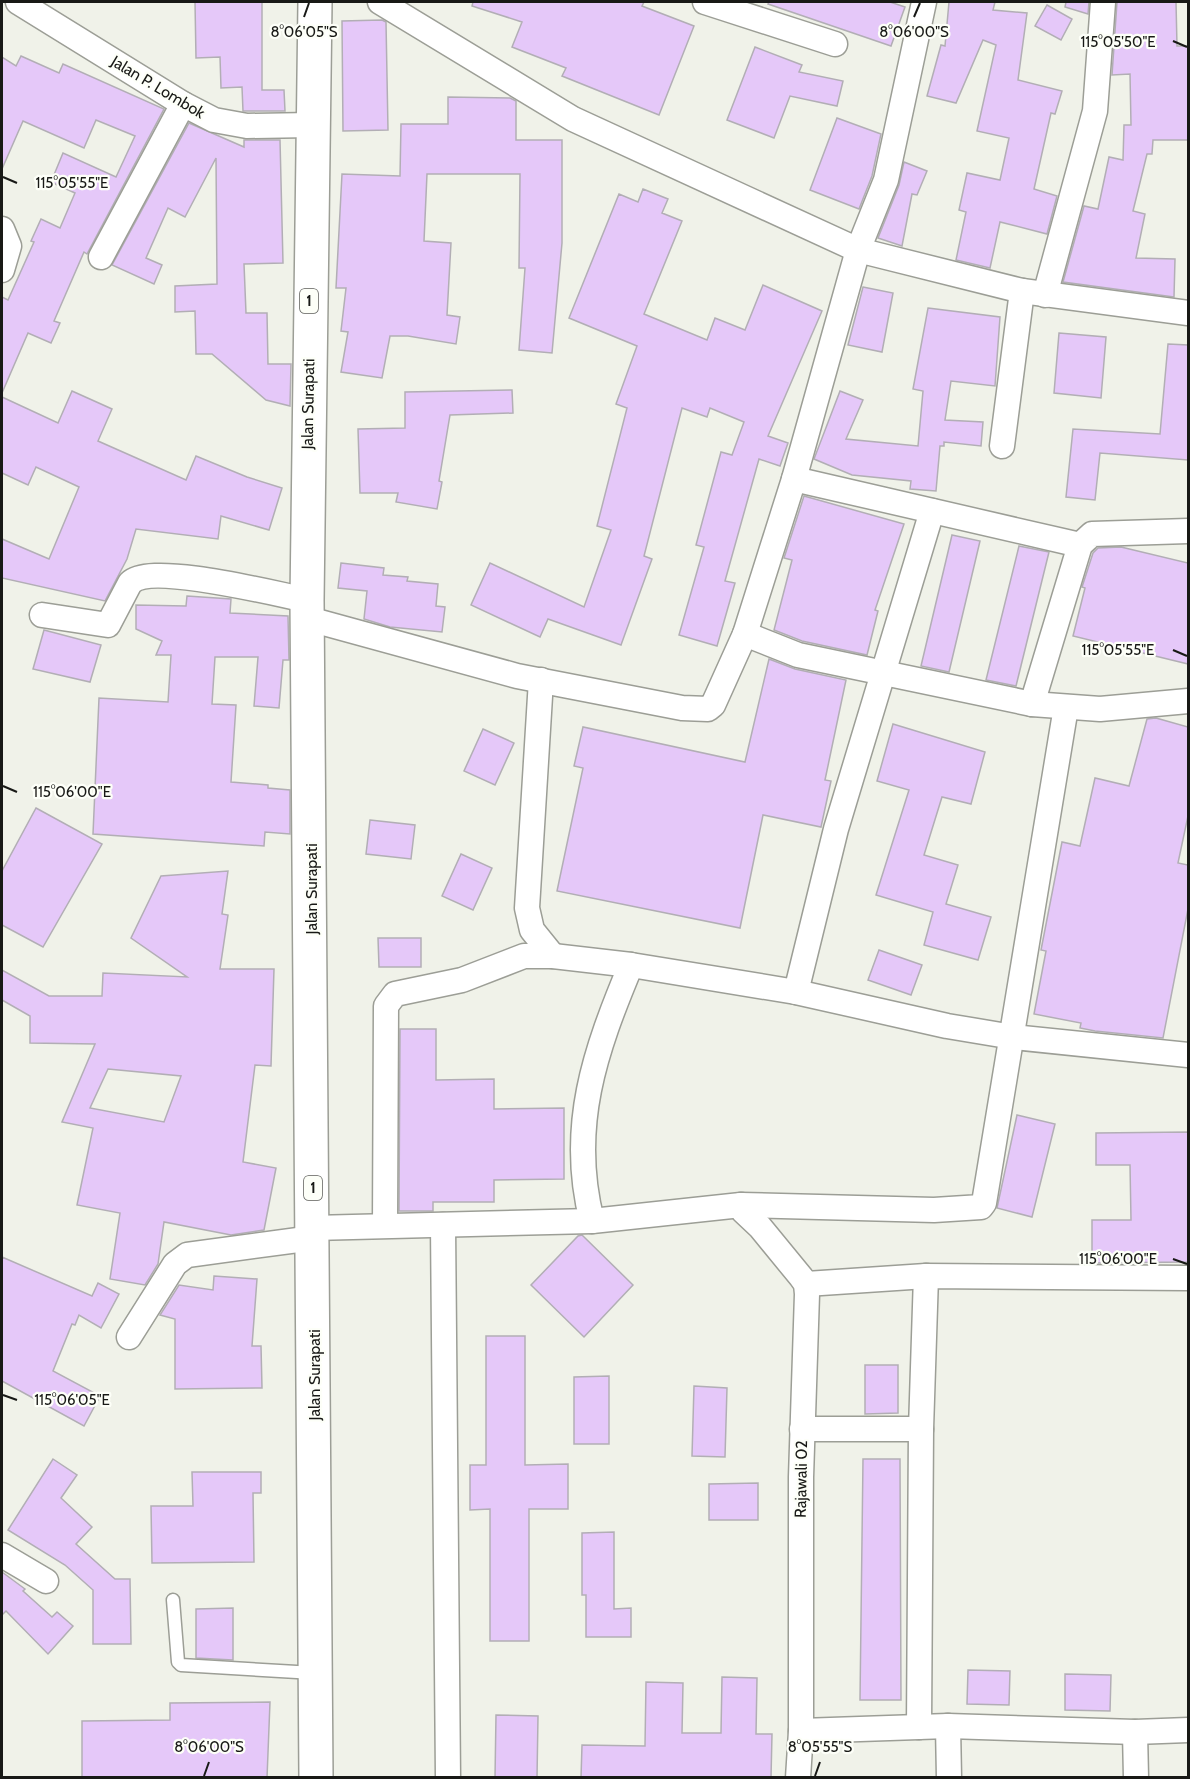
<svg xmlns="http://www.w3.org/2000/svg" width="1190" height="1779" viewBox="0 0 1190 1779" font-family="Cabin,sans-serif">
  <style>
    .building { fill: #e5c8f9; stroke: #b2aeb5; stroke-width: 1.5; fill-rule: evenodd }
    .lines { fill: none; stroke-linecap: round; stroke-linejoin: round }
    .lane-casing { stroke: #9c9e96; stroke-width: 15 }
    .street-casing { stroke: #9c9e96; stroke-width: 27 }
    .highway-casing { stroke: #9c9e96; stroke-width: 36 }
    .lane { stroke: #fff; stroke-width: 12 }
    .street { stroke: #fff; stroke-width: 24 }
    .highway { stroke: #fff; stroke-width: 33 }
    .ticks { fill: none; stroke: #181916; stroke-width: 2 }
    .labels { text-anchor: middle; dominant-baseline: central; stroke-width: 4.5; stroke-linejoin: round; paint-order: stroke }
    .shield { fill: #fdfff8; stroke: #5d5e5a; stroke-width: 1.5 }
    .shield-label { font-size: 15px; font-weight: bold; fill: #181916 }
    .street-label { font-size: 16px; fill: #181916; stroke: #fdfff8 }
    .ticks-label { font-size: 15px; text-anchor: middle; fill: #181916; stroke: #fdfff8; stroke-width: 4.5; stroke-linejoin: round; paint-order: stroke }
  </style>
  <rect width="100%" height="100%" fill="#f0f2e9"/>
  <!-- building -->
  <g class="building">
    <path d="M 195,2 L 262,2 L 262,90 L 284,90 L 285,111 L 243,111 L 242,87 L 221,88 L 220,57 L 196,58 Z"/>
    <path d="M 473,2 L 644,2 L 642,6 L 694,26 L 659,115 L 562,76 L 566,68 L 512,47 L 522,22 L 472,6 Z"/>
    <path d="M 769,2 L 890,2 L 905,7 L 891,46 L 768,4 Z"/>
    <path d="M 949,2 L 995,2 L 993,10 L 1027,13 L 1018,80 L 1062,91 L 1055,114 L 1051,113 L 1034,189 L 1057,196 L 1047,234 L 1000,222 L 990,268 L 956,260 L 966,212 L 959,210 L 967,173 L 1000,180 L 1009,138 L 977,131 L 996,45 L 983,40 L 956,103 L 927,96 L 941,45 L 945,46 Z"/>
    <path d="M 1066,2 L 1089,2 L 1088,14 L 1065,7 Z"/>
    <path d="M 1117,2 L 1176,2 L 1177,46 L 1188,46 L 1188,140 L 1153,140 L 1152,154 L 1147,154 L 1133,211 L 1145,214 L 1136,258 L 1175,259 L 1174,297 L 1063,282 L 1084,206 L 1098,209 L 1109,157 L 1123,160 L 1124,125 L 1131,125 L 1130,74 L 1112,75 Z"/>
    <path d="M 1047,5 L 1072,19 L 1061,40 L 1035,26 Z"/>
    <path d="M 382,20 L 386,22 L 388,130 L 343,131 L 342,21 Z"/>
    <path d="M 755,47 L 802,65 L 799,72 L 843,81 L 837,106 L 790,96 L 774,138 L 727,120 Z"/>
    <path d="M 21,56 L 59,73 L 63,64 L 164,109 L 87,254 L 84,252 L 54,321 L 60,323 L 51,343 L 28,333 L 2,393 L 2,297 L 8,300 L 34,242 L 31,241 L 41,219 L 60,228 L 75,193 L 51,182 L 63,153 L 116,177 L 135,136 L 96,120 L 84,148 L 23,121 L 2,169 L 2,57 L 16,66 Z"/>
    <path d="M 448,97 L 510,98 L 516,101 L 516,140 L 562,140 L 562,243 L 552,353 L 519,350 L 525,268 L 519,268 L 520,174 L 427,174 L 424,241 L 451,243 L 447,315 L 460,317 L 456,344 L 408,336 L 390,336 L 382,378 L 341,372 L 348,332 L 341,331 L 346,288 L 336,288 L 342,174 L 400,176 L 401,124 L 448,124 Z"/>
    <path d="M 837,118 L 881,134 L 872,176 L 859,209 L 810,190 Z"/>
    <path d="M 189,123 L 244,147 L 244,140 L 280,140 L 283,263 L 244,264 L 246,313 L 267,313 L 268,364 L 291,364 L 290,406 L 266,400 L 212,354 L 196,354 L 195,311 L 175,312 L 175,286 L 217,284 L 216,158 L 185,217 L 168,208 L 146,258 L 162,265 L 154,284 L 112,265 Z"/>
    <path d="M 904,162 L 927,171 L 917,195 L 912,194 L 902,246 L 878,238 L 899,185 Z"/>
    <path d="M 643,189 L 668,199 L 662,213 L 682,221 L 644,314 L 707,340 L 715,318 L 745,330 L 763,285 L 822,311 L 768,436 L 788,443 L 780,466 L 759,459 L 725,581 L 735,583 L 717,646 L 679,635 L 704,547 L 696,545 L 721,452 L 732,455 L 744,422 L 710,408 L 707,417 L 682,408 L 644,556 L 652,559 L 621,645 L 548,619 L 540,637 L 471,605 L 490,563 L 584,607 L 611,530 L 597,526 L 627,408 L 616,404 L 637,346 L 569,318 L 619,194 L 638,202 Z"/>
    <path d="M 863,287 L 893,293 L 882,352 L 848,345 Z"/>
    <path d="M 928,308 L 1000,317 L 995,386 L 951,381 L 945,420 L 983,422 L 981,446 L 944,442 L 944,446 L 940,446 L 936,491 L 910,489 L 911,481 L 852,475 L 814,459 L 840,391 L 863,400 L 846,439 L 918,446 L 923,391 L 913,389 Z"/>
    <path d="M 1059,333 L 1106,337 L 1101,398 L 1054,393 Z"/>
    <path d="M 1168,344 L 1188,345 L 1188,460 L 1100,453 L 1095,500 L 1066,497 L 1073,429 L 1160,434 Z"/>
    <path d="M 512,390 L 513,413 L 450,415 L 439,481 L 442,482 L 437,509 L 396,502 L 398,493 L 360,493 L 358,429 L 405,428 L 405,392 Z"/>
    <path d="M 72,391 L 112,409 L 98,441 L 186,480 L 196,456 L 247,477 L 282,488 L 269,530 L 221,516 L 218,539 L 136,529 L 127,559 L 105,601 L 2,578 L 2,539 L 49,559 L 79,487 L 36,467 L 28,485 L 2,473 L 2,397 L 58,423 Z"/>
    <path d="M 804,496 L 904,524 L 875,610 L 878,611 L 867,655 L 802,641 L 774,630 L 792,560 L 784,558 Z"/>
    <path d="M 952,535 L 980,541 L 949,672 L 921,666 Z"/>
    <path d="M 1019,546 L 1049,552 L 1016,686 L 986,680 Z"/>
    <path d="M 1121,547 L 1188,563 L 1188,664 L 1073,636 L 1085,588 L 1082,587 L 1093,553 L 1098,548 Z"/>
    <path d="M 341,563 L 384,568 L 383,575 L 408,577 L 407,581 L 438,584 L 436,606 L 445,607 L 442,632 L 390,627 L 364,619 L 367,591 L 338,588 Z"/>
    <path d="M 187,596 L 231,599 L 230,613 L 288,616 L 289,660 L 283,660 L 279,708 L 254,706 L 258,657 L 215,657 L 212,704 L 236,705 L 231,782 L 268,785 L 268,788 L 290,790 L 290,834 L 265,832 L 264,846 L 93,834 L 99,698 L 168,702 L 171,655 L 156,655 L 162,641 L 136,629 L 136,605 L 186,606 Z"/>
    <path d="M 44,630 L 101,645 L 90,682 L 33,669 Z"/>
    <path d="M 769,659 L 795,669 L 846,680 L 825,780 L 831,781 L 821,827 L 763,815 L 740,928 L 557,891 L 583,768 L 574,766 L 583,727 L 745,762 Z"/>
    <path d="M 1156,718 L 1188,727 L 1188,816 L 1178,863 L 1188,865 L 1188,909 L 1163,1038 L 1095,1031 L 1080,1028 L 1081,1023 L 1034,1014 L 1046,951 L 1041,950 L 1062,842 L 1080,846 L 1095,778 L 1129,786 L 1147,719 Z"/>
    <path d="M 893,724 L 985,752 L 971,804 L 942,797 L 924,855 L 958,865 L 946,904 L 991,917 L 978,960 L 924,945 L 933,912 L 876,895 L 909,790 L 877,781 Z"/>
    <path d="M 483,729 L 514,743 L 495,785 L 464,771 Z"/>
    <path d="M 36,808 L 102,844 L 43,947 L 2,925 L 2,871 Z"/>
    <path d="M 370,820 L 415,825 L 411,859 L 366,854 Z"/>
    <path d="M 461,854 L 492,868 L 473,910 L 442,896 Z"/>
    <path d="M 228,871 L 222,914 L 228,915 L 220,969 L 274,969 L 271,1066 L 255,1065 L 243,1162 L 276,1168 L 264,1230 L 231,1235 L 164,1222 L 158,1264 L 145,1285 L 110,1279 L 120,1213 L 77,1205 L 93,1128 L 62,1122 L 95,1044 L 30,1043 L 30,1016 L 2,1000 L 2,970 L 49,996 L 102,996 L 103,973 L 187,977 L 131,938 L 161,876 ZM 108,1069 L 181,1076 L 164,1122 L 90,1108 Z"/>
    <path d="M 378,938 L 421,938 L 421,967 L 379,967 Z"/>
    <path d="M 879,950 L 922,965 L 911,995 L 868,980 Z"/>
    <path d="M 400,1029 L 436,1029 L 436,1080 L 494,1079 L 494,1109 L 564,1108 L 564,1179 L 494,1180 L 494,1202 L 433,1202 L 433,1211 L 399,1211 Z"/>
    <path d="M 1017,1115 L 1055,1124 L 1032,1217 L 997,1208 Z"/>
    <path d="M 1188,1132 L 1188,1262 L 1092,1263 L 1092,1220 L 1131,1220 L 1130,1165 L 1096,1165 L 1096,1133 Z"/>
    <path d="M 582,1235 L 633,1285 L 584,1337 L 531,1285 L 578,1236 Z"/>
    <path d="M 2,1257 L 92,1296 L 98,1283 L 119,1294 L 101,1328 L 79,1315 L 75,1325 L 72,1324 L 53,1371 L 100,1396 L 84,1426 L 2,1381 Z"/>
    <path d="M 214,1276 L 257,1279 L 252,1346 L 261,1346 L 262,1388 L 175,1389 L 175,1319 L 160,1315 L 179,1285 L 213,1290 Z"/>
    <path d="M 486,1336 L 525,1336 L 525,1465 L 568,1464 L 568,1509 L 529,1509 L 529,1641 L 490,1641 L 490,1509 L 470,1510 L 470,1465 L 486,1465 Z"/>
    <path d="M 865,1365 L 898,1365 L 898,1413 L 865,1414 Z"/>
    <path d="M 609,1376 L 609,1444 L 574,1444 L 574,1377 Z"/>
    <path d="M 694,1386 L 727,1388 L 725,1457 L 692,1456 Z"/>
    <path d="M 53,1459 L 77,1475 L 61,1498 L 92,1527 L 76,1544 L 115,1579 L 130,1579 L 131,1644 L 93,1644 L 93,1590 L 65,1565 L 8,1530 Z"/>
    <path d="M 863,1459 L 900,1459 L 901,1700 L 860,1700 Z"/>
    <path d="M 192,1472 L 261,1472 L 261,1493 L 253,1493 L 254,1562 L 152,1563 L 151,1506 L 193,1506 Z"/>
    <path d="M 758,1483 L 758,1520 L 709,1520 L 709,1484 Z"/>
    <path d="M 614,1532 L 614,1609 L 631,1608 L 631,1637 L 586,1637 L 586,1595 L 582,1595 L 582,1533 Z"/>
    <path d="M 2,1572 L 25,1589 L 23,1591 L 52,1617 L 57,1612 L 73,1626 L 48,1654 L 6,1611 L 2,1615 Z"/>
    <path d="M 233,1608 L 233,1660 L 196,1658 L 196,1609 Z"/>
    <path d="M 968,1670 L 1010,1671 L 1009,1705 L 967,1704 Z"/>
    <path d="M 1065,1674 L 1111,1675 L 1110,1711 L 1065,1710 Z"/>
    <path d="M 722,1677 L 757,1678 L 756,1734 L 772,1734 L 771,1778 L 581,1778 L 582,1745 L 645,1746 L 646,1682 L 683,1683 L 682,1733 L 721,1733 Z"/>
    <path d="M 270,1702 L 267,1778 L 82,1778 L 82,1721 L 170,1720 L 170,1703 Z"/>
    <path d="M 496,1715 L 538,1716 L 537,1778 L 495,1778 Z"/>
  </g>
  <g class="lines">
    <!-- lane casing -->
    <g class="lane-casing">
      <path id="lane" d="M 173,1600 L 178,1662 L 181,1665 L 314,1673"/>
    </g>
    <!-- street casing -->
    <g class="street-casing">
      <g id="street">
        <path d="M 18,2 L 183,104 L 214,120 L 247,126 L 311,125"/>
        <path d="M 380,2 L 573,119 L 858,250 L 1022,291 L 1188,313"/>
        <path d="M 705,2 L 835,44"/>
        <path d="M 2,229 L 9,246 L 2,270"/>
        <path d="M 101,257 L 183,104"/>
        <path d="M 1045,295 L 1095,111 L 1103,2"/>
        <path d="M 1002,446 L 1022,291"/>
        <path d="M 794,479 L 1080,545"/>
        <path d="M 42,615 L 108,625 L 130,583 C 151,562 275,594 307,600"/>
        <path d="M 309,619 L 517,676 L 682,708 L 708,709 L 713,705 L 745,634 L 794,479 L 858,250 L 886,180 L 924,2"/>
        <path d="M 745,634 L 798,655 L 1032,704 L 1100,709 L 1188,701"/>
        <path d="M 541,680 L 527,908 L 532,930 L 553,956"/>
        <path d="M 1032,704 L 1080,545 L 1092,534 L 1188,531"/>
        <path d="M 796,992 L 836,829 L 932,511"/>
        <path d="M 741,1205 L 743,1211 L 760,1227 L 801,1277 L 806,1284 L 807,1294 L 801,1477 L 801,1731 L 798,1778"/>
        <path d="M 592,1221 C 568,1127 595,1051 631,965"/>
        <path d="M 385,1225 L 386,1006 L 395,994 L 462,980 L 524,956 L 553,956 L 631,965 L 796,992 L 947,1026 L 1013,1037 L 1188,1055"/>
        <path d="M 443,1225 L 448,1778"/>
        <path d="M 313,1228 L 592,1221 L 741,1205 L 934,1210 L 981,1207 L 984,1203 L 1066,707"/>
        <path d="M 806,1284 L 926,1276 L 1188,1278"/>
        <path d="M 129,1337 L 175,1264 L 187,1255 L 313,1238"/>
        <path d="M 802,1429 L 921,1429"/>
        <path d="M 2,1555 L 46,1581"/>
        <path d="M 948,1726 L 949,1778"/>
        <path d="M 919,1727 L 921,1429 L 926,1276"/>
        <path d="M 801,1731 L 948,1726 L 1135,1732 L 1188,1730"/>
        <path d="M 1135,1732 L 1136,1778"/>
      </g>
    </g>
    <!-- highway casing -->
    <g class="highway-casing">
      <path id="highway" d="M 315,2 L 307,600 L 316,1778"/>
    </g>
    <!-- lane -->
    <use href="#lane" class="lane"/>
    <!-- street -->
    <use href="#street" class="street"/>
    <!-- highway -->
    <use href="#highway" class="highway"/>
  </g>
  <!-- ticks -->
  <path class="ticks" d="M 304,17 L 309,3M 914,17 L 920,3M 1173,41 L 1187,47M 3,177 L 17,183M 1173,650 L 1187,656M 3,786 L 17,792M 1173,1259 L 1187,1264M 3,1395 L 17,1400M 204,1776 L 209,1762M 815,1776 L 820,1762"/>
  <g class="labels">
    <!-- shield labels -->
    <g class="shield">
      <rect x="300" y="289" width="18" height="24" rx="4.5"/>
      <rect x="304" y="1176" width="18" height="24" rx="4.5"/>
    </g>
    <g class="shield-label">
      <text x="309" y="301">1</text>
      <text x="313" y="1188">1</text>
    </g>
    <!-- street labels -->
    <g class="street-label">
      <text transform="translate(158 87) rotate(31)">Jalan P. Lombok</text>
      <text transform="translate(308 404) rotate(-89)">Jalan Surapati</text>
      <text transform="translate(311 889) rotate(-90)">Jalan Surapati</text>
      <text transform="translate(314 1375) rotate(-90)">Jalan Surapati</text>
      <text transform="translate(801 1479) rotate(-89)">Rajawali 02</text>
    </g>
  </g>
  <g class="ticks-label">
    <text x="914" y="37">8°06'00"S</text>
    <text x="304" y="37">8°06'05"S</text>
    <text x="1118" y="47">115°05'50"E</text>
    <text x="72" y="188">115°05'55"E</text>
    <text x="1118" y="655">115°05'55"E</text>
    <text x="72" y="797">115°06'00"E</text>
    <text x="1118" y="1264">115°06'00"E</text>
    <text x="72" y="1405">115°06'05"E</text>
    <text x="209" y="1752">8°06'00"S</text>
    <text x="820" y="1752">8°05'55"S</text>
  </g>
  <!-- border -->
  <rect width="1190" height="1779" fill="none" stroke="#181916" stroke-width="6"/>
</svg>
